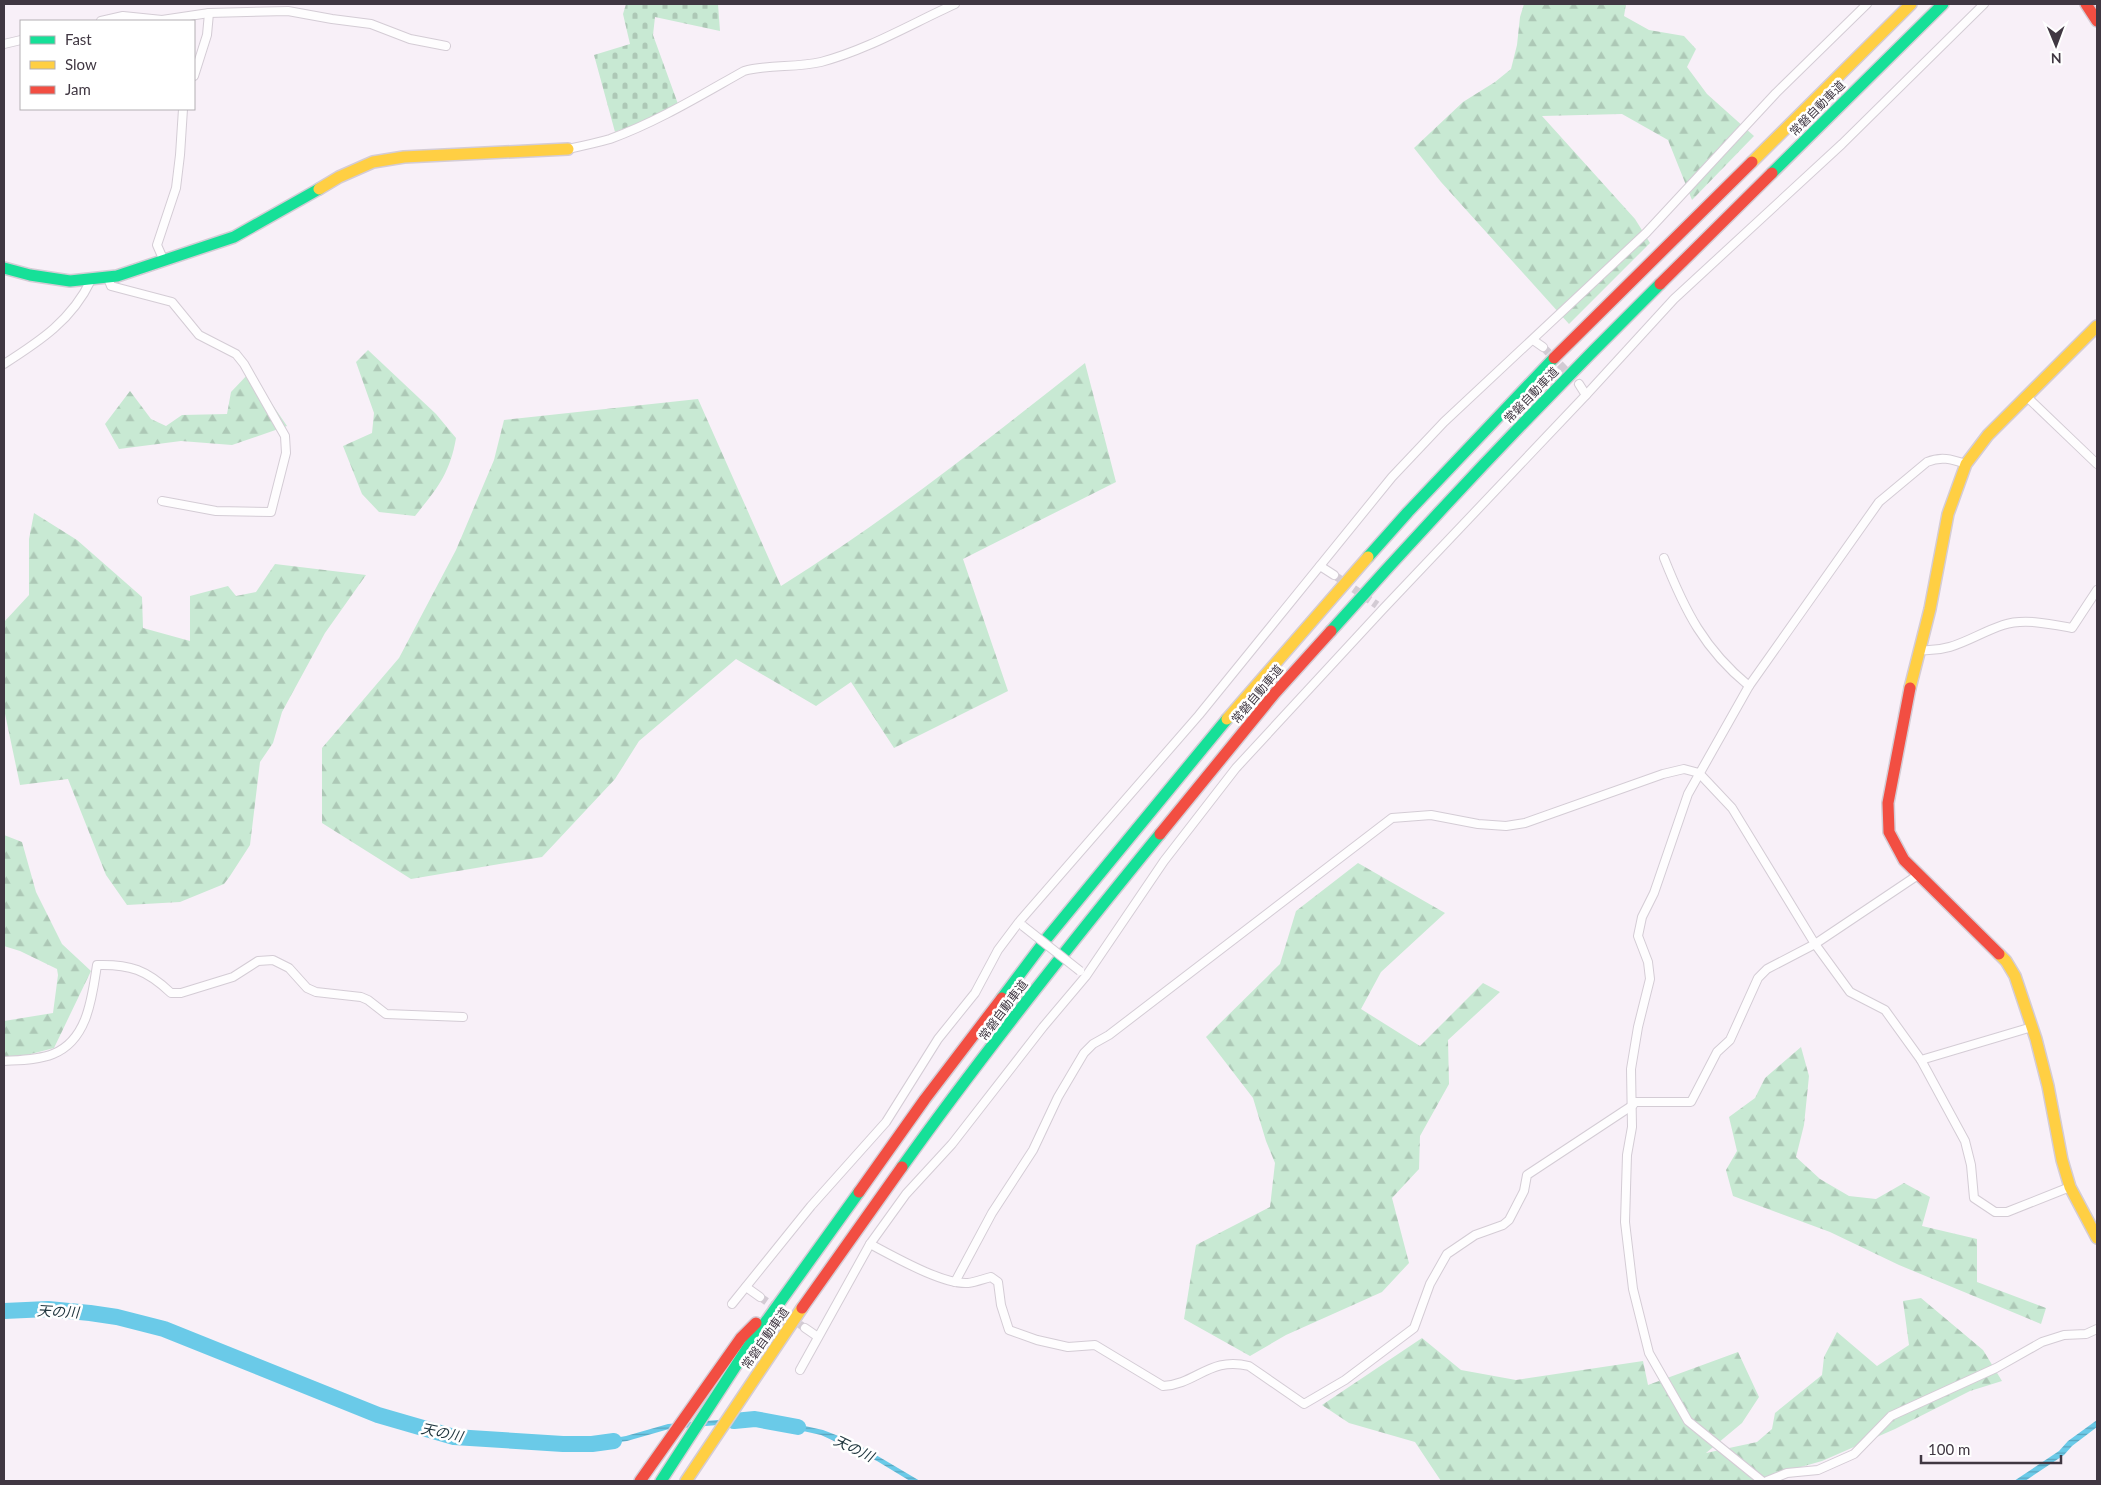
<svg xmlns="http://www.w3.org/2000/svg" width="2101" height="1485" viewBox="0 0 2101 1485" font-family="Lato,'Noto Sans JP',sans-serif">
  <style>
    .forest { fill: url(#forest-firs) }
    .cemetery { fill: url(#cemetery-stones) }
    .water { fill: url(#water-rules) }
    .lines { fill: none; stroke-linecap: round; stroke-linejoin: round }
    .river { stroke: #6acae8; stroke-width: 16 }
    .street-tunnel { stroke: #d3cbd4; stroke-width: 8; stroke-dasharray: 8 4; stroke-linecap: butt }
    .street-casing { stroke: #d4ccd5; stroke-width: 10 }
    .fast-casing { stroke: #d4ccd5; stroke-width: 14 }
    .slow-casing { stroke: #d4ccd5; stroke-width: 14 }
    .jam-casing { stroke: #d4ccd5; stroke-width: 14 }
    .street { stroke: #fefdfe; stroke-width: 8 }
    .fast { stroke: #16e098; stroke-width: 11 }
    .slow { stroke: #ffcf43; stroke-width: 11 }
    .jam { stroke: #f24e42; stroke-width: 11 }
    .street-bridge-casing { stroke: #d4ccd5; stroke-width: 10; stroke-linecap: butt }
    .street-bridge { stroke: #fefdfe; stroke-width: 8 }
    .labels { text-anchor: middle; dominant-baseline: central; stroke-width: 5; stroke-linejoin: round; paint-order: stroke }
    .street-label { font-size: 12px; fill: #403742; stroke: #fff }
    .water-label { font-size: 14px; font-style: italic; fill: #21373f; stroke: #fff }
  </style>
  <defs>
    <pattern id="forest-firs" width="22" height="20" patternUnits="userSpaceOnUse" patternTransform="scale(1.25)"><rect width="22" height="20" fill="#c8e9d3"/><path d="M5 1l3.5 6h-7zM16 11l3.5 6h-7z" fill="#adc8b6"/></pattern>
    <pattern id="cemetery-stones" width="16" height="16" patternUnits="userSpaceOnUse" patternTransform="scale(1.25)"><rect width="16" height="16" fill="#c8e9d3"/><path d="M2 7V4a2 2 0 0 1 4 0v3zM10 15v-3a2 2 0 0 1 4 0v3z" fill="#adc8b6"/></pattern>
    <pattern id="water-rules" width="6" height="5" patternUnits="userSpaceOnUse" patternTransform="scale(1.25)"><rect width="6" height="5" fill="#6acae8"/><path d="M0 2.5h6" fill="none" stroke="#59a5be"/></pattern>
  </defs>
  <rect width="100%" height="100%" fill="#f8f0f8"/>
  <!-- forest -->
  <g class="forest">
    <path d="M 1524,4 L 1626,4 L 1624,16 L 1649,30 L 1684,36 L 1696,49 L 1687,67 L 1707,94 L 1754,136 L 1692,200 L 1668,140 L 1622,114 L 1542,116 L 1635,219 L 1650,243 L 1569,324 L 1441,182 L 1414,148 L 1463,102 L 1495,82 L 1511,69 L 1517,45 L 1520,17 Z"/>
    <path d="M 368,350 L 436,414 L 456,438 C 450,474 436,490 415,516 L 379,512 L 362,494 L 343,446 L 372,433 L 374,413 L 356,362 Z"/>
    <path d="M 1085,363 L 1116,482 L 963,559 L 1008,691 L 894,748 L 851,682 L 816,706 L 736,659 L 639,741 L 615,779 L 542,857 L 411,879 L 322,823 L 322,748 L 399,658 L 456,550 L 494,460 L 504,420 L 698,399 L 781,586 C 887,520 986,441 1085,363 Z"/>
    <path d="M 250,372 L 287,426 L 232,445 L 181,441 L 119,449 L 105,424 L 130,391 L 151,419 L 166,426 L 182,415 L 227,414 L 231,392 Z"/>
    <path d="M 34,513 L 77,540 L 142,597 L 143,628 L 190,641 L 190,596 L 228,586 L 236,596 L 256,592 L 275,564 L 366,575 L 325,633 L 282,712 L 273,743 L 260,762 L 250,845 L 230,876 L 224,884 L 180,902 L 127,905 L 106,875 L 68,779 L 20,785 L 4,709 L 4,622 L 29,595 L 29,539 Z"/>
    <path d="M 4,835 L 22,842 L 36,892 L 62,944 L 91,971 L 54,1048 L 4,1061 L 4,1021 L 53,1013 L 58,975 L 57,969 L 20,951 L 4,946 Z"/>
    <path d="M 1358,863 L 1445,913 L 1381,972 L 1361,1009 L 1420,1046 L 1483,983 L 1500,992 L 1448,1040 L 1449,1084 L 1420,1136 L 1419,1169 L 1392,1198 L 1409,1263 L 1382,1292 L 1286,1335 L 1250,1356 L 1184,1319 L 1196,1245 L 1270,1207 L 1275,1163 L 1266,1141 L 1253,1098 L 1206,1037 L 1280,964 L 1296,911 Z"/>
    <path d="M 1801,1047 L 1809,1076 L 1804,1125 L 1796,1157 L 1820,1179 L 1849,1196 L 1876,1199 L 1904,1183 L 1930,1197 L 1922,1226 L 1977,1239 L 1977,1282 L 2046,1308 L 2041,1324 L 1899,1265 L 1830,1232 L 1733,1196 L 1726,1170 L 1737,1151 L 1729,1117 L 1755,1098 L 1765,1078 Z"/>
    <path d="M 1921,1298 L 1983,1350 L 2002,1381 L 1970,1391 L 1895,1429 L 1822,1461 L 1751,1481 L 1441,1481 L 1415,1442 L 1349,1423 L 1322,1405 L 1422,1338 L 1461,1370 L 1516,1380 L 1643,1361 L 1648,1385 L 1738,1352 L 1759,1397 L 1742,1423 L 1706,1453 L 1757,1442 L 1772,1429 L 1775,1413 L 1822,1375 L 1824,1357 L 1837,1332 L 1877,1366 L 1909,1345 L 1903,1301 Z"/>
  </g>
  <!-- cemetery -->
  <path class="cemetery" d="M 626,4 L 718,4 L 720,31 L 655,17 L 653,35 L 678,104 L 652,118 L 615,132 L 594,55 L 630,44 L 623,14 Z"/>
  <!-- water -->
  <g class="water">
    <path d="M 755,1417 L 755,1422 L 669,1429 L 627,1441 L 592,1446 L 592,1442 L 626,1436 L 668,1424 Z"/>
    <path d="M 778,1420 L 823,1430 L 854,1442 L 920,1481 L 910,1481 L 877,1461 L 821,1435 L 776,1425 Z"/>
    <path d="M 2097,1420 L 2097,1427 L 2072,1446 L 2064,1455 L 2025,1481 L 2014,1481 L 2059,1451 L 2068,1441 Z"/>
  </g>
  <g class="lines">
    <!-- river -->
    <g class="river">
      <path d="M 4,1311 L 48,1309 L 90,1313 L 117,1317 L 164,1329 L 378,1415 L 454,1437 L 563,1444 L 592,1444 L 614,1441"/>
      <path d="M 734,1421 L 755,1419 L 798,1427"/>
    </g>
    <!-- street-tunnel -->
    <g class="street-tunnel">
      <path d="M 1543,347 L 1579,384"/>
      <path d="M 1334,575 L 1377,605"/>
      <path d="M 760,1297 L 805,1328"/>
    </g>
    <!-- street casing -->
    <g class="street-casing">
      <g id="street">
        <path d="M 101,21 L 123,16 L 162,20 L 209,13 L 288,11 L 332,19 L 371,24 L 410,39 L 446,46"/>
        <path d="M 4,44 L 21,40"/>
        <path d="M 194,76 L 207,35 L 209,13"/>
        <path d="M 568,149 C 582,146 596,143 610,139 C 657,122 701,95 744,71 C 769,64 796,68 821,62 C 867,50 911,24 955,4"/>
        <path d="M 164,261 L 157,245 L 176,188 L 180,155 L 183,109"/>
        <path d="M 108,278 L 111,286 L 172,302 L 199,335 L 236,354 L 244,364 L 285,436 L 286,453 L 271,512 L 216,511 L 162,501"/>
        <path d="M 1533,340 L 1543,347"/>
        <path d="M 4,364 C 40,341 72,320 91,280"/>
        <path d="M 1579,384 L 1586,395"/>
        <path d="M 2027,397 L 2097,464"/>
        <path d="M 1664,558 C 1685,611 1704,649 1749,686"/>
        <path d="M 1320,566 L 1334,575"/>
        <path d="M 1919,650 C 1953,653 1973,635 2003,625 C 2024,618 2051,624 2072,628 L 2097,590"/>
        <path d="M 1921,1060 L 1965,1141 L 1971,1165 L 1974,1198 L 1995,1212 L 2007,1212 L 2070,1187"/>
        <path d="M 4,1061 C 20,1060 38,1060 53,1054 C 88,1040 92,997 97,965 C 130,964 147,970 171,993 L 181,993 L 233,977 L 258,961 L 273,960 L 289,968 L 307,988 L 316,992 L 361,997 L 368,1000 L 386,1014 L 463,1017"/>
        <path d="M 1633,1102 L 1691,1102 L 1717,1052 L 1730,1040 L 1758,978 L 1767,969 L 1815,944 L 1918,875"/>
        <path d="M 870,1244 C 893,1256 943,1285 968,1283 C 976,1282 983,1279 991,1277 L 998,1282 L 1001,1305 L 1009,1330 L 1037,1340 L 1068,1347 L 1095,1345 L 1163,1386 C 1197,1384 1210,1356 1249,1366 L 1304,1404 L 1345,1380 L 1414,1328 L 1430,1284 L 1447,1254 L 1475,1235 L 1503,1225 L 1509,1220 L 1524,1191 L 1527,1175 L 1633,1105"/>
        <path d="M 955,1282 L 992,1213 L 1033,1150 L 1058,1097 L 1084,1053 L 1093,1044 L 1109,1035 L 1392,818 L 1431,815 L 1478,824 L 1506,826 L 1525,823 L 1663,774 L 1684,769 L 1699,773 L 1732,808 L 1815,944 L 1850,992 L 1885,1010 L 1921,1060 L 2032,1027"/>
        <path d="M 746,1287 L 760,1297"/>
        <path d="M 732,1304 L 811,1206 L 886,1122 L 938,1039 L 975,993 L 998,950 L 1019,922 L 1199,715 L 1392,477 L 1444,422 L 1646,233 L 1776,93 L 1867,4"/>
        <path d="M 805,1328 L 818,1337"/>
        <path d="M 800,1370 L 870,1244 L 906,1194 L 952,1144 L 1043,1027 L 1086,976 L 1164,861 L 1236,768 L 1383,609 L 1586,395 L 1674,299 L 1842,144 L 1984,4"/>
        <path d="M 1762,1481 L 1688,1421 L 1649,1353 L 1633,1289 L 1625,1222 L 1627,1155 L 1632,1127 L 1631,1069 L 1638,1027 L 1650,979 L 1648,962 L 1638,936 L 1642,917 L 1654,893 L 1688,794 L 1749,686 L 1879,502 L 1927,462 C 1941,456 1951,459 1966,464"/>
        <path d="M 1767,1481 L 1787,1473 L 1818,1470 L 1854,1454 L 1891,1416 L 1996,1368 L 2042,1342 L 2064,1335 L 2086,1334 L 2097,1329"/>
      </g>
    </g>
    <!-- fast casing -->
    <g class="fast-casing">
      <g id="fast">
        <path d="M 1772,173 L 1943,4"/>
        <path d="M 4,268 L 30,275 L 70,281 L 117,276 L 234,237 L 319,189"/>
        <path d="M 1368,557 L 1408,512 L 1554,358"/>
        <path d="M 1331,631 C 1437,512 1547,396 1660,284"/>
        <path d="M 1002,998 L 1047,938 L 1227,719"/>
        <path d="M 902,1167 C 984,1052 1071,943 1160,834"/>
        <path d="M 661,1481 L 752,1341 L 859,1192"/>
      </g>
    </g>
    <!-- slow casing -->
    <g class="slow-casing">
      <g id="slow">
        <path d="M 1752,162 L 1911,4"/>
        <path d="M 319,189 L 339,177 L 373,162 L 404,157 L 568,149"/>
        <path d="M 1910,688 L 1930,609 L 1948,514 L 1966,464 L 1988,435 L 2097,326"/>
        <path d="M 1227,719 L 1368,557"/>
        <path d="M 1999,954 L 2006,961 L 2015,976 L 2036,1039 L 2048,1086 L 2062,1160 L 2070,1187 L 2097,1238"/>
        <path d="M 686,1481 L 802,1308"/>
      </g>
    </g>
    <!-- jam casing -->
    <g class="jam-casing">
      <g id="jam">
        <path d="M 2086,4 L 2097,21"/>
        <path d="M 1660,284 L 1772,173"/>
        <path d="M 1554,358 L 1752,162"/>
        <path d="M 1910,688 L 1888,803 L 1889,832 L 1904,860 L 1999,954"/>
        <path d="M 1160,834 L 1275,693 L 1331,631"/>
        <path d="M 859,1192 L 925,1099 L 1002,998"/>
        <path d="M 802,1308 L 902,1167"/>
        <path d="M 640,1481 L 741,1338 L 756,1323"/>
      </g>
    </g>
    <!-- street -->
    <use href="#street" class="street"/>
    <!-- fast -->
    <use href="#fast" class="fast"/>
    <!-- slow -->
    <use href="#slow" class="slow"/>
    <!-- jam -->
    <use href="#jam" class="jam"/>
    <!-- street-bridge casing -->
    <g class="street-bridge-casing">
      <path id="street-bridge" d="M 1023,926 L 1080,971"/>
    </g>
    <!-- street-bridge -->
    <use href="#street-bridge" class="street-bridge"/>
  </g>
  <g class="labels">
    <!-- street labels -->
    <g class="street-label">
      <text transform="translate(1817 108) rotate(-45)">常磐自動車道</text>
      <text transform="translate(1531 395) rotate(-46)">常磐自動車道</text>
      <text transform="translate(1257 694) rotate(-50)">常磐自動車道</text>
      <text transform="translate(1003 1010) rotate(-53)">常磐自動車道</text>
      <text transform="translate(765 1338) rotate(-55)">常磐自動車道</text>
    </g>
    <!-- water labels -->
    <g class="water-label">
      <text transform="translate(58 1311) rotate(3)">天の川</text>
      <text transform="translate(442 1432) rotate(12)">天の川</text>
      <text transform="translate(854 1448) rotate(26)">天の川</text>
    </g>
  </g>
  <!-- border -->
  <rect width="2101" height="1485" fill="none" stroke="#403742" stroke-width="10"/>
  <!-- legend -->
  <rect x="20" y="20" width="175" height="90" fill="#ffffff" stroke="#b3afb3"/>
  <rect x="30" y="36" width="25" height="8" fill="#16e098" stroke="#b3afb3"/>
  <text x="65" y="45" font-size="15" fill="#403742">Fast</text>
  <rect x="30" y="61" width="25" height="8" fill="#ffcf43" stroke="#b3afb3"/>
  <text x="65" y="70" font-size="15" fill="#403742">Slow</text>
  <rect x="30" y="86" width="25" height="8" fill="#f24e42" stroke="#b3afb3"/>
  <text x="65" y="95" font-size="15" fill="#403742">Jam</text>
  <!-- north arrow -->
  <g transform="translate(2056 45) rotate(179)" stroke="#ffffff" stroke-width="4" paint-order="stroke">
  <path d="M0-4L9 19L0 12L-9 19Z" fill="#403742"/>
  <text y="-8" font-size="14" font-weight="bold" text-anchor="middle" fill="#403742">N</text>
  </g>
  <!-- scale -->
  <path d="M1921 1455v8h140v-8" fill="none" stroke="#403742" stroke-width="2.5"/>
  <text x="1928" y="1455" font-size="15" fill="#403742" stroke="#ffffff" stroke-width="4" paint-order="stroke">100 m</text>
</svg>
